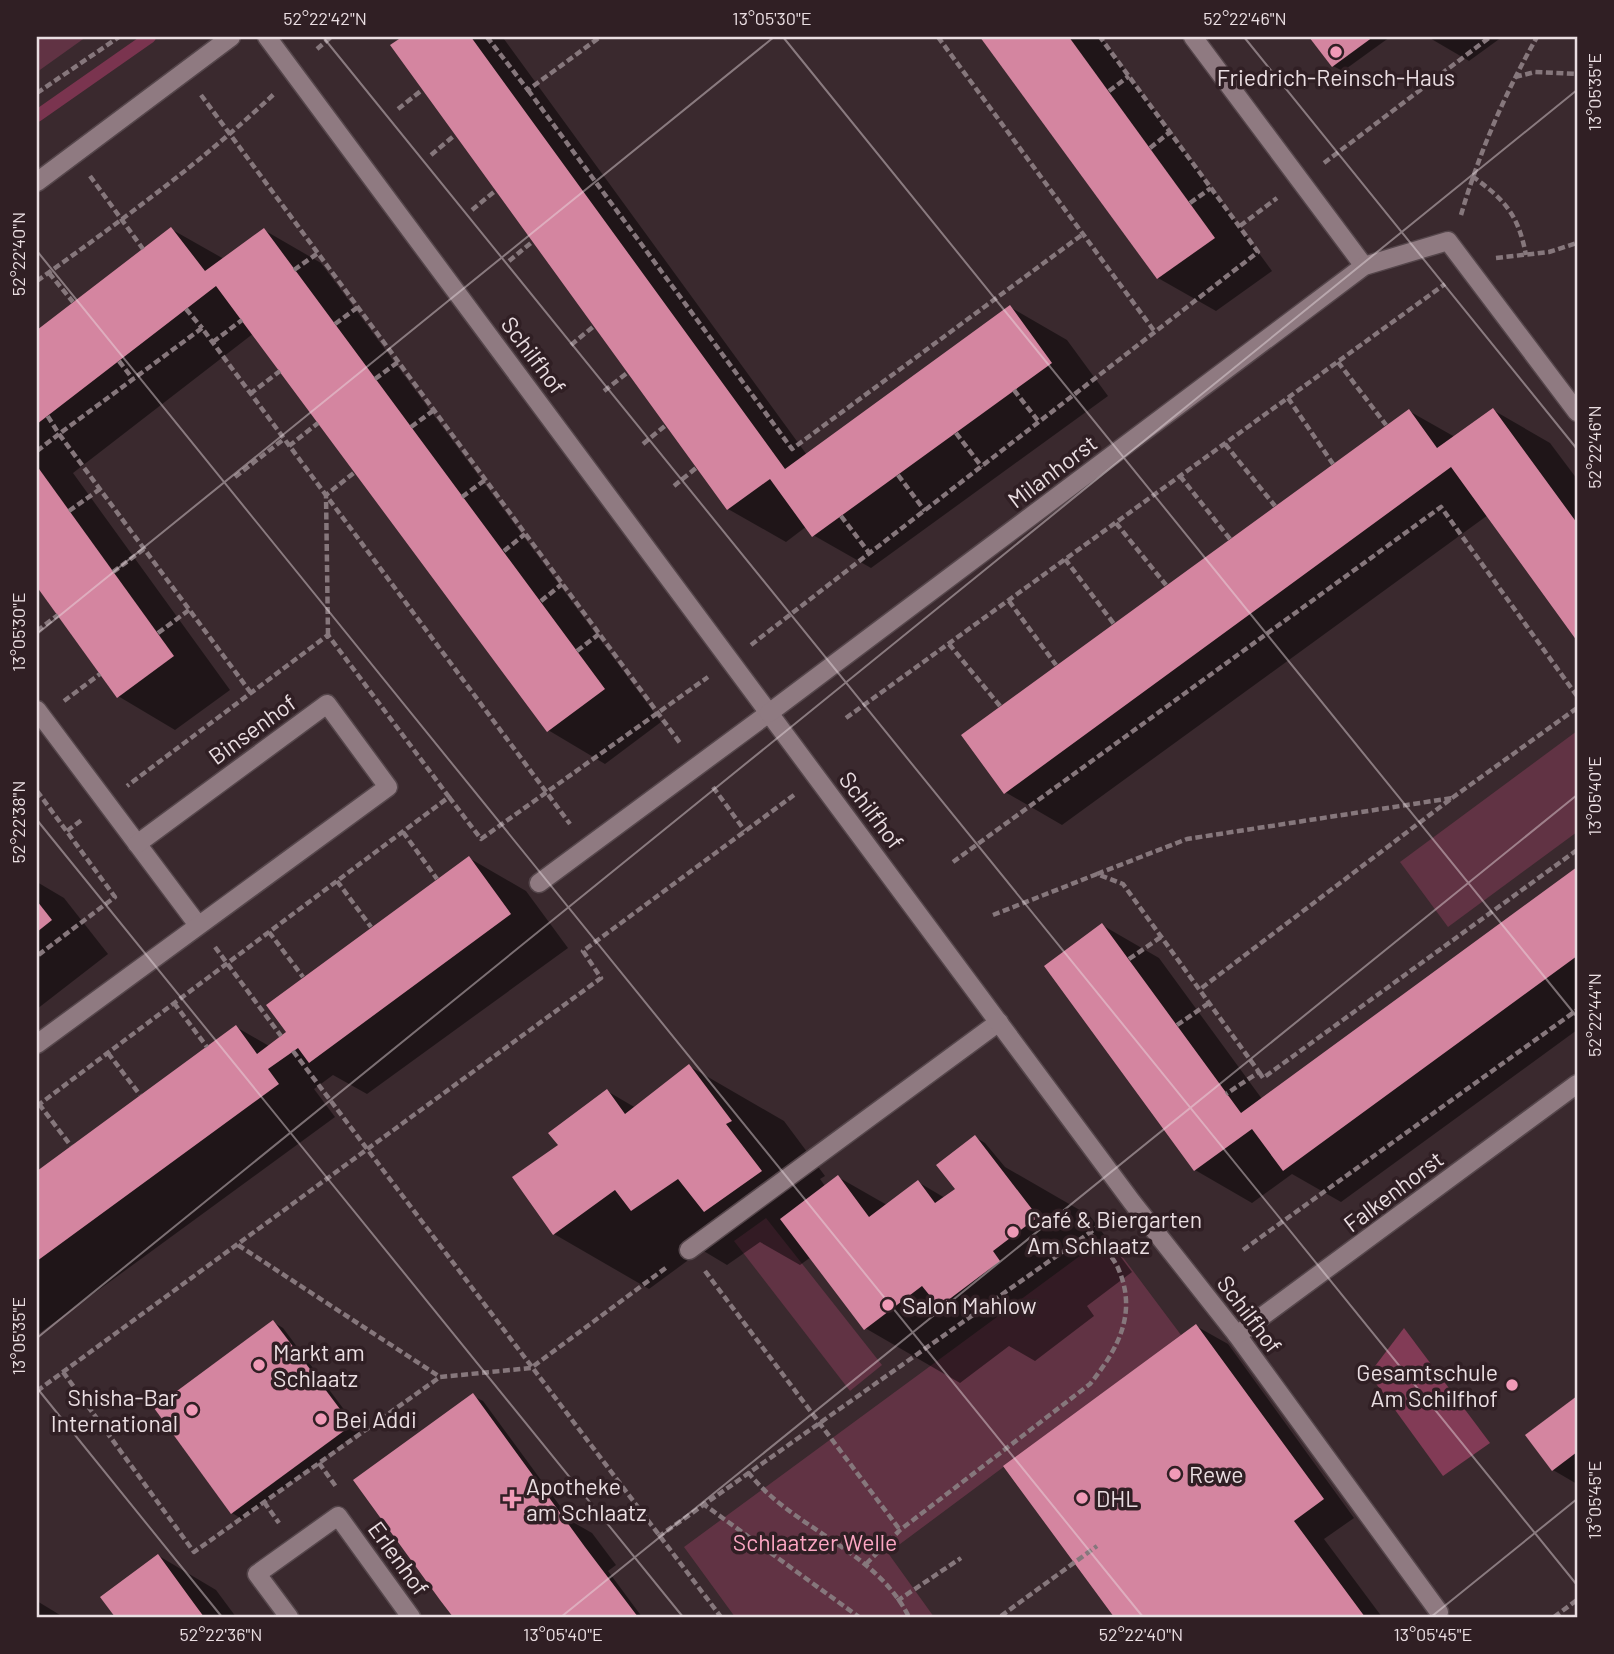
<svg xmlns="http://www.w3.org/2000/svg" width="1614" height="1654" viewBox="0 0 1614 1654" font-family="Barlow,sans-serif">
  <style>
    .green { fill: #613344 }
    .forest { fill: #823b56 }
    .shadow { fill: #0007 }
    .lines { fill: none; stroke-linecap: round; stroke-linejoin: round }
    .stream { stroke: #7a344f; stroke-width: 12 }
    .building { fill: #d485a0 }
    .service-casing { stroke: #55464b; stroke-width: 21 }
    .minor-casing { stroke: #55464b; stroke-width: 21 }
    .path { stroke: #86777c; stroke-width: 4.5; stroke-dasharray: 7 3.5; stroke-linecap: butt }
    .service { stroke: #8f7a81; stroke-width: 18 }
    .minor { stroke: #8f7a81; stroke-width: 18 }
    .ticks { fill: none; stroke: #eadee2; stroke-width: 2; stroke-opacity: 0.45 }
    .poi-dot { fill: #f09ab7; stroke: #301f24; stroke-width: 2.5 }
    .labels { text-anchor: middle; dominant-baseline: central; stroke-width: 7; stroke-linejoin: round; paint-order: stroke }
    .poi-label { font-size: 23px; fill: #eadee2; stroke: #301f24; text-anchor: start }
    .street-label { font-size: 23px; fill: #eadee2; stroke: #301f24 }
    .park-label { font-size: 23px; fill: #fda7c4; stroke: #301f24 }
    .neatline { fill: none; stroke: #eadee2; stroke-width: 2.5 }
    .ticks-label { font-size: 18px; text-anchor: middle; fill: #eadee2 }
  </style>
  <rect width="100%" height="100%" fill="#3a292e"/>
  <!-- green -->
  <g class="green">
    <path d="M 37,37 L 86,37 L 37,72 Z"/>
    <path d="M 1577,731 L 1577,832 L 1448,927 L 1400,862 Z"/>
    <path d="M 766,1218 L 882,1365 L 850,1391 L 734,1241 Z"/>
    <path d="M 1107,1236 L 1181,1335 L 888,1553 L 934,1617 L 735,1617 L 684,1547 Z"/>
  </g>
  <!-- forest -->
  <path class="forest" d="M 1404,1328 L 1490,1443 L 1443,1476 L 1369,1374 Z"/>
  <!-- shadow -->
  <g class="shadow">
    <path d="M 405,37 L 504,39 L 807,455 L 1010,307 L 1067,340 L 1108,396 L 871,568 L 813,535 L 807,526 L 786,542 L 728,509 L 392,46 Z"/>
    <path d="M 983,37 L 1101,37 L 1272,271 L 1216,311 L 1158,278 Z"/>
    <path d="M 1312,37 L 1390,37 L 1343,71 L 1333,66 Z"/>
    <path d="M 1428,37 L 1502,37 L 1469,61 Z"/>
    <path d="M 171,229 L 224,259 L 264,230 L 321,263 L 661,722 L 605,764 L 548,730 L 254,333 L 73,473 L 230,690 L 175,730 L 118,696 L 37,584 L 37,332 Z"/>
    <path d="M 1493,410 L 1550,443 L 1577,479 L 1577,638 L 1488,515 L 1062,825 L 1005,792 L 1409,411 L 1455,437 Z"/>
    <path d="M 469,858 L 526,891 L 568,948 L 367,1094 L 333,1075 L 314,1089 L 335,1117 L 37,1335 L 37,1173 L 236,1027 L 269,1046 L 289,1033 Z"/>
    <path d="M 1577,868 L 1577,1030 L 1341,1202 L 1292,1174 L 1252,1203 L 1195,1170 L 1102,925 L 1159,958 L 1262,1099 Z"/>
    <path d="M 37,882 L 64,898 L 108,954 L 37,1009 Z"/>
    <path d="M 689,1066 L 784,1121 L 825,1176 L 820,1179 L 825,1186 L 838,1177 L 887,1205 L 918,1182 L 945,1198 L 958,1189 L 975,1137 L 985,1143 L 1005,1167 L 1090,1216 L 1132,1272 L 1087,1306 L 1094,1316 L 1035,1361 L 1009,1346 L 960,1383 L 865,1328 L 811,1257 L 800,1265 L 760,1242 L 727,1265 L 702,1250 L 649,1289 L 554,1234 L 561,1145 L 607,1091 L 636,1108 Z"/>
    <path d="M 273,1322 L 283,1328 L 360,1431 L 242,1519 L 232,1513 Z"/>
    <path d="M 1196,1326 L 1228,1344 L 1354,1518 L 1324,1539 L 1382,1617 L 1116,1617 L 1005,1466 Z"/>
    <path d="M 473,1396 L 483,1401 L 571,1521 L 592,1533 L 616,1565 L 608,1571 L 642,1617 L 455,1617 L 442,1601 Z"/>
    <path d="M 1577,1399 L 1577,1484 L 1553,1470 L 1528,1435 Z"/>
    <path d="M 159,1556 L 216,1590 L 236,1617 L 117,1617 L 103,1597 Z"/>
    <path d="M 37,1601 L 60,1615 L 62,1617 L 37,1617 Z"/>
  </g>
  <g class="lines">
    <!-- stream -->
    <path class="stream" d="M 37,116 L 150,37"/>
  </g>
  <!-- building -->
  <g class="building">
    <path d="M 402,37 L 471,37 L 785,469 L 1010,305 L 1052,363 L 812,537 L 770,479 L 727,510 L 390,45 Z"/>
    <path d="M 980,37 L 1069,37 L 1215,238 L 1157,279 Z"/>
    <path d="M 1309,37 L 1373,37 L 1332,67 Z"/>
    <path d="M 171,227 L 205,271 L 264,228 L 605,689 L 547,732 L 216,286 L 37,424 L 37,330 Z"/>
    <path d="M 1493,408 L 1577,523 L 1577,641 L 1451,467 L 1004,794 L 961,735 L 1409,409 L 1437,448 Z"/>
    <path d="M 37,466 L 174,656 L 117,698 L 37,587 Z"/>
    <path d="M 469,856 L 511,914 L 309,1063 L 298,1048 L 268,1069 L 279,1084 L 37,1261 L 37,1171 L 236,1025 L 257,1054 L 286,1032 L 266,1005 Z"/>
    <path d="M 1577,867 L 1577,956 L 1283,1171 L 1252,1129 L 1194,1171 L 1044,966 L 1102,923 L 1241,1113 Z"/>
    <path d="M 37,901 L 52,920 L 37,932 Z"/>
    <path d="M 689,1064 L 732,1121 L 726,1124 L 762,1171 L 704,1212 L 678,1179 L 631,1211 L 615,1190 L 553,1235 L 512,1177 L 558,1145 L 548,1133 L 607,1089 L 625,1114 Z"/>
    <path d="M 975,1135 L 1038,1217 L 993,1251 L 1000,1261 L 939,1307 L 922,1286 L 864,1330 L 780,1219 L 838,1175 L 869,1217 L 918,1180 L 935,1203 L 955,1189 L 936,1165 Z"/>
    <path d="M 273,1320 L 352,1425 L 231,1514 L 154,1408 Z"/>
    <path d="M 1196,1324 L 1324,1499 L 1294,1521 L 1365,1617 L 1114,1617 L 1003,1466 Z"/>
    <path d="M 473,1393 L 585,1547 L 638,1617 L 453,1617 L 440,1600 L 353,1480 Z"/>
    <path d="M 1577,1396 L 1577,1452 L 1552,1471 L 1525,1435 Z"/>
    <path d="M 158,1554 L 190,1598 L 204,1617 L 115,1617 L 100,1597 Z"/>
  </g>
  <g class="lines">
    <!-- service casing -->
    <g class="service-casing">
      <g id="service">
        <path d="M 539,883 L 769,713"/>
        <path d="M 689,1250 L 999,1022"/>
      </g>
    </g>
    <!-- minor casing -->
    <g class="minor-casing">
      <g id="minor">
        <path d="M 267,37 L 1132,1202 L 1237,1335 L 1439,1612"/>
        <path d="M 1193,37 L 1364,266"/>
        <path d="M 37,182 L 231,37"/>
        <path d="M 37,710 L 198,925"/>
        <path d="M 769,713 L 1364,266 L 1448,241 L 1577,412"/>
        <path d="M 37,1044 L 388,787 L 327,704 L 137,844"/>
        <path d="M 1237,1335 L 1577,1084"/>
        <path d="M 289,1617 L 257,1574 L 338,1516 L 411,1617"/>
      </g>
    </g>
    <!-- path -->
    <g class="path">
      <path d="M 487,37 L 528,90 L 600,37"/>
      <path d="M 938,37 L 1155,332"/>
      <path d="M 317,49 L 331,37"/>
      <path d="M 1515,77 L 1535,72 L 1577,74"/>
      <path d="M 528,90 L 792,449 L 1083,234"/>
      <path d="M 1109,91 L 1129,76"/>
      <path d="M 37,93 L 119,37"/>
      <path d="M 201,95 L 680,743"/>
      <path d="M 398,109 L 422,90"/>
      <path d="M 1150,148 L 1170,132"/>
      <path d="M 431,155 L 455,135"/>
      <path d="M 1324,163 L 1490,37"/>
      <path d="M 90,176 L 143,249"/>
      <path d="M 1472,176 C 1505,200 1518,214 1526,255"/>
      <path d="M 1190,203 L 1211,188"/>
      <path d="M 472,210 L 495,191"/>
      <path d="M 1461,215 C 1479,153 1505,93 1537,37"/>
      <path d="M 1240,226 L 1277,198"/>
      <path d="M 1496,258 L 1549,252 L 1577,243"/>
      <path d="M 509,261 L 532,242"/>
      <path d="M 294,270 L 318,253"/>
      <path d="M 49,273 L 73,302"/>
      <path d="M 37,281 C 119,222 201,163 275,93"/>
      <path d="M 186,309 L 202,328"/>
      <path d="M 335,324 L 358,307"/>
      <path d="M 213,342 L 242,320"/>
      <path d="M 571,345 L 594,326"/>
      <path d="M 119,361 L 133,379"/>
      <path d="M 1338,362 L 1386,425"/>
      <path d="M 375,379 L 398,362"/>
      <path d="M 1014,390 L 1039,422"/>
      <path d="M 604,391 L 627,373"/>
      <path d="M 250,394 L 280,371"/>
      <path d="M 1288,398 L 1333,464"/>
      <path d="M 411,427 L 434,410"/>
      <path d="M 956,433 L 982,467"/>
      <path d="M 643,444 L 666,425"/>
      <path d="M 1225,444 L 1275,506"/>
      <path d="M 289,446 L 318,423"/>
      <path d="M 37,451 L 59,434 L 47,415"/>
      <path d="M 898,475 L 925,511"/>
      <path d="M 1180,476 L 1230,539"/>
      <path d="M 235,477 L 284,439"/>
      <path d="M 674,486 L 696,468"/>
      <path d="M 462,497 L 485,480"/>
      <path d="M 69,511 L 100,489"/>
      <path d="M 841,516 L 870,554"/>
      <path d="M 1116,523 L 1166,585"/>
      <path d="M 504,551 L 525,534"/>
      <path d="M 1065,559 L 1114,624"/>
      <path d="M 113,572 L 144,549"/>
      <path d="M 541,601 L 562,584"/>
      <path d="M 1009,601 L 1056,665"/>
      <path d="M 37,631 L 58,615"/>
      <path d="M 158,633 L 189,610"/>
      <path d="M 328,635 L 326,495 L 355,472"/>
      <path d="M 949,644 L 1000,706"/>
      <path d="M 751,645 L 1258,252 L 1100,37"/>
      <path d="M 577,651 L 599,634"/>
      <path d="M 251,693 L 59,434 L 202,328 L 570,824"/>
      <path d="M 64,701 L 100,674"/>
      <path d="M 846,718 L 1445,284"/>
      <path d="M 713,787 L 745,831"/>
      <path d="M 37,791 L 115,897 L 37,956"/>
      <path d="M 449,797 L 481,839 L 708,677"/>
      <path d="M 1452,798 L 1577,708"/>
      <path d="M 67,831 L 83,819"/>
      <path d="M 403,832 L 437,879"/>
      <path d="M 953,862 L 1441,507 L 1577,696"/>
      <path d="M 1097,874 L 1187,839 L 1452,798 L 1199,990"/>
      <path d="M 337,881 L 371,927"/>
      <path d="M 993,915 L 1097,874 L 1123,884 L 1259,1072 L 1226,1094"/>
      <path d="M 269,932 L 303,977"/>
      <path d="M 215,947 L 281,1036"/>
      <path d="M 1129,959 L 1161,937"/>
      <path d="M 174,1003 L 207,1047"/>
      <path d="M 1177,1025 L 1209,1003"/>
      <path d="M 293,1051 L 721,1617"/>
      <path d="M 108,1053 L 140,1095"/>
      <path d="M 1259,1072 L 1263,1078 L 1577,850"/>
      <path d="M 39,1104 L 71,1146"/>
      <path d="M 37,1106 L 449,797 L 328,635 L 127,786"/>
      <path d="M 238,1245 L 440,1377 L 531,1368 L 667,1267"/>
      <path d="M 1243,1250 L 1577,1010"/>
      <path d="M 705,1271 L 900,1530"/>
      <path d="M 63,1372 L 194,1552 L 440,1377"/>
      <path d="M 37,1391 L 601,978 L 583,951 L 794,795"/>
      <path d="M 319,1463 L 337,1488"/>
      <path d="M 748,1472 C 792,1529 875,1549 909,1617"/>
      <path d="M 264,1502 L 279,1523"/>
      <path d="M 702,1503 L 859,1617"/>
      <path d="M 658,1537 L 1109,1219"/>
      <path d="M 866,1564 L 900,1530 L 1090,1384 C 1118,1349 1138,1313 1118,1268 C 1113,1256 1099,1244 1090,1234"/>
      <path d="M 897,1601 L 961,1558"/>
      <path d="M 1001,1616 L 1097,1546"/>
      <path d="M 1554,1617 L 1577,1600"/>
    </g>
    <!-- service -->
    <use href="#service" class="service"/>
    <!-- minor -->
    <use href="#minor" class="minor"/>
  </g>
  <!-- ticks -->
  <path class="ticks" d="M 323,37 L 1577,1585M 783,37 L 1577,1017M 1244,37 L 1577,449M 37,251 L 1143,1617M 37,634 L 774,37M 37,820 L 683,1617M 37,1338 L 1577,90M 37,1388 L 222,1617M 561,1617 L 1577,795M 1431,1617 L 1577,1499"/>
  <!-- markers -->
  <g class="poi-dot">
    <circle cx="1336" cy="52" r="7"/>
    <circle cx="1013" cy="1232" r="7"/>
    <circle cx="888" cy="1305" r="7"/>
    <circle cx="259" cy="1365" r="7"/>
    <circle cx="1512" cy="1385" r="7"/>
    <circle cx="192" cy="1410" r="7"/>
    <circle cx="321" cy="1419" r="7"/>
    <circle cx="1175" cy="1474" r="7"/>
    <circle cx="1082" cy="1498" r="7"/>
    <path d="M508.5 1488.5h7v7h7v7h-7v7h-7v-7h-7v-7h7z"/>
  </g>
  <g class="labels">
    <!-- poi labels -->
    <g class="poi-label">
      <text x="1336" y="77" text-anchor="middle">Friedrich-Reinsch-Haus</text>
      <text x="1027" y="1219">Café &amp; Biergarten<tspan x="1027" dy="26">Am Schlaatz</tspan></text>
      <text x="902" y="1305">Salon Mahlow</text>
      <text x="273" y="1352">Markt am<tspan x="273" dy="26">Schlaatz</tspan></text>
      <text x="1498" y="1372" text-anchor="end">Gesamtschule<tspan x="1498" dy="26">Am Schilfhof</tspan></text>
      <text x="178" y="1397" text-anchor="end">Shisha-Bar<tspan x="178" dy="26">International</tspan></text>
      <text x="335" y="1419">Bei Addi</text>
      <text x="1189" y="1474">Rewe</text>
      <text x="526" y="1486">Apotheke<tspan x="526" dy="26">am Schlaatz</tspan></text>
      <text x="1096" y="1498">DHL</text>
    </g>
    <!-- street labels -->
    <g class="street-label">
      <text transform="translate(534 355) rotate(53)">Schilfhof</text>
      <text transform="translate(1052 471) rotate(-37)">Milanhorst</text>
      <text transform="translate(252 729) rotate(-36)">Binsenhof</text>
      <text transform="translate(872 810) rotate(53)">Schilfhof</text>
      <text transform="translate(1393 1191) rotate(-37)">Falkenhorst</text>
      <text transform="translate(1250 1314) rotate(53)">Schilfhof</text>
      <text transform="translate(399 1558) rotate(54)">Erlenhof</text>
    </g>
    <!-- park labels -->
    <g class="park-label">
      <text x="815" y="1542">Schlaatzer Welle</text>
    </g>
  </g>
  <!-- border -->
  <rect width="1614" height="1654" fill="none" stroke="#301f24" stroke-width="77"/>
  <rect x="38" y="38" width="1538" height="1578" class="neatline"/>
  <g class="ticks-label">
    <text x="325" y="25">52°22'42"N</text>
    <text x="772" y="25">13°05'30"E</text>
    <text x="1245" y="25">52°22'46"N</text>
    <text transform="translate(1595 92) rotate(-90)" y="6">13°05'35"E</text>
    <text transform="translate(19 254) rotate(-90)" y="6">52°22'40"N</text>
    <text transform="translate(1595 447) rotate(-90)" y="6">52°22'46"N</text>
    <text transform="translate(19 632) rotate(-90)" y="6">13°05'30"E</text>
    <text transform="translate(1595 796) rotate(-90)" y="6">13°05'40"E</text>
    <text transform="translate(19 822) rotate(-90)" y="6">52°22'38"N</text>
    <text transform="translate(1595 1015) rotate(-90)" y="6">52°22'44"N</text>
    <text transform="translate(19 1336) rotate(-90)" y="6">13°05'35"E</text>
    <text transform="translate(1595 1500) rotate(-90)" y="6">13°05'45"E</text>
    <text x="221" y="1641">52°22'36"N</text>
    <text x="563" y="1641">13°05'40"E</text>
    <text x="1141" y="1641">52°22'40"N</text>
    <text x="1433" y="1641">13°05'45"E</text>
  </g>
</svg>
